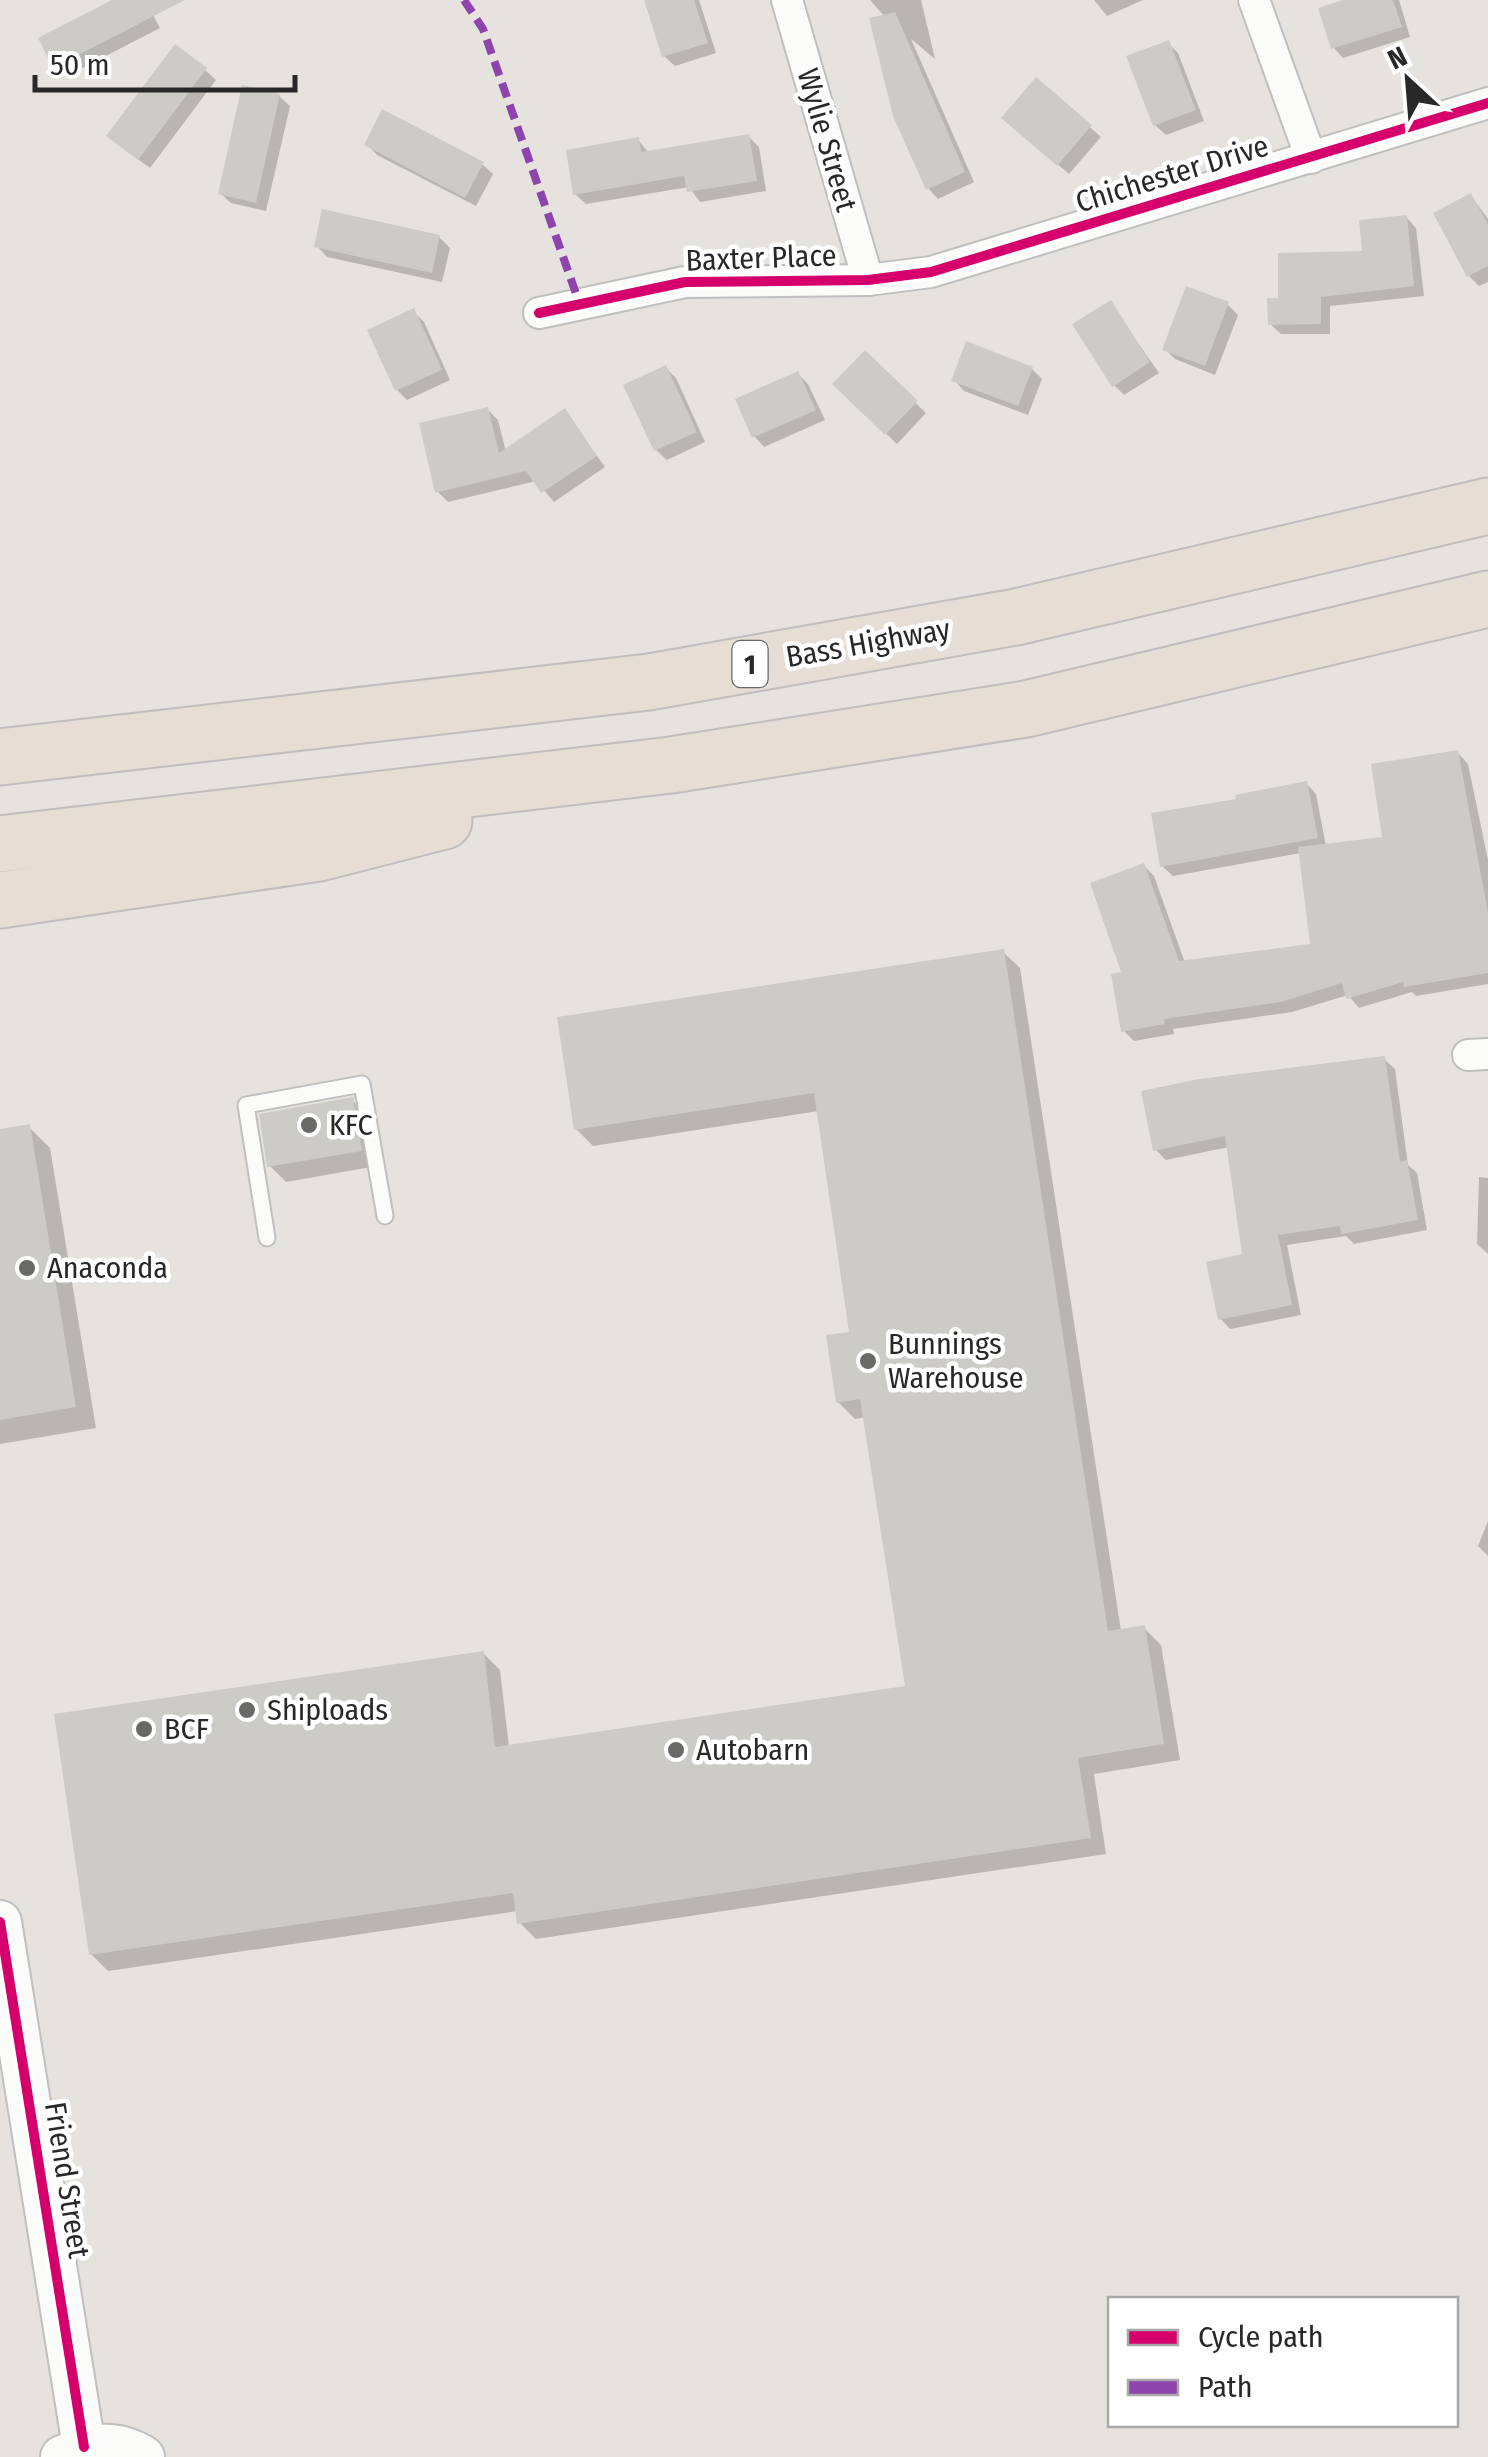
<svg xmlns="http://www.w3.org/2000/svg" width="1488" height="2457" viewBox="0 0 1488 2457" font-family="'Fira Sans Condensed',sans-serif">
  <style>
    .shadow { fill: #0003 }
    .building { fill: #cdcbc8 }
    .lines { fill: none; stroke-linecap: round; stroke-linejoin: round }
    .lane-casing { stroke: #c0bfc0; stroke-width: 19 }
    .street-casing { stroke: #c0bfc0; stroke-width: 34 }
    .secondary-casing { stroke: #c0bfc0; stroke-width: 46 }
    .highway-casing { stroke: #bfbdbd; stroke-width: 59 }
    .lane { stroke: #fbfbfa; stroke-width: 15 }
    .street { stroke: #fbfbfa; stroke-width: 30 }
    .secondary { stroke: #fbfbfa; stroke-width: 42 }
    .highway { stroke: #e6ddd5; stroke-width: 55 }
    .quiet { stroke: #8e44ad; stroke-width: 8; stroke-dasharray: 15 8; stroke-linecap: butt }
    .cycleway-casing { stroke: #fff; stroke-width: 16 }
    .cycleway { stroke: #d6006c; stroke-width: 10 }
    .poi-dot { fill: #6a6968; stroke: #fff; stroke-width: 4 }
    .labels { text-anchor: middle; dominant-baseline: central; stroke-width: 9; stroke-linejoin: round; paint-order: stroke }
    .shield { fill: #fff; stroke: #686868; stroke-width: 2.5 }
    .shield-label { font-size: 28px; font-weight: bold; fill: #282828 }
    .street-label { font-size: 30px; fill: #282828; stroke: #fff }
    .poi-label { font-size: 30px; fill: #282828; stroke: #fff; text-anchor: start }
  </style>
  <rect width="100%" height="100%" fill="#e6e3df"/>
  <!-- shadow -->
  <g class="shadow">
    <path d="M 117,0 L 145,0 L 160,28 L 65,77 L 55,66 Z"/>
    <path d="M 650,0 L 699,0 L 716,53 L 675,66 L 664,56 Z"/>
    <path d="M 870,0 L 921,0 L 935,59 L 911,39 L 974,182 L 938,199 L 928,188 L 885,17 Z"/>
    <path d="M 1094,0 L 1143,0 L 1107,16 Z"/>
    <path d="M 1343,0 L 1399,0 L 1410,37 L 1343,58 L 1333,47 Z"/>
    <path d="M 1168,43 L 1178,53 L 1204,121 L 1166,135 L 1155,125 Z"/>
    <path d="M 205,70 L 216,80 L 150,168 L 120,146 Z"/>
    <path d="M 1037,81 L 1101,137 L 1069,174 L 1015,128 Z"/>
    <path d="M 279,96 L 290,106 L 266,211 L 231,203 L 220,193 Z"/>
    <path d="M 748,136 L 759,147 L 766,191 L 700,202 L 689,187 L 586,204 L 575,194 L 638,140 L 649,153 Z"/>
    <path d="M 367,144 L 482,164 L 493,174 L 476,206 L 377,155 Z"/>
    <path d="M 1471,196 L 1488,219 L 1488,282 L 1479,286 L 1469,276 Z"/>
    <path d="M 1406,217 L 1416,228 L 1424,296 L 1330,306 L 1330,334 L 1281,334 L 1270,324 Z"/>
    <path d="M 439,237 L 450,248 L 442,282 L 327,257 L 317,246 Z"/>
    <path d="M 1110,303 L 1159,373 L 1124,395 L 1114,385 Z"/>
    <path d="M 1228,305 L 1238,315 L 1215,375 L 1175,359 L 1165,349 Z"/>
    <path d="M 413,311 L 424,322 L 450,380 L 407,400 L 397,390 Z"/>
    <path d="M 865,354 L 926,413 L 897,444 L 835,384 Z"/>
    <path d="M 666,368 L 676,378 L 705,442 L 667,460 L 656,450 Z"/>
    <path d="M 1032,369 L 1042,379 L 1028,415 L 964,391 L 954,380 Z"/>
    <path d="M 798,374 L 808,384 L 825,420 L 764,447 L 754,436 Z"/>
    <path d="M 488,410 L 498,420 L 506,452 L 564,411 L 605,467 L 554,502 L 536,481 L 448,502 L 438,492 Z"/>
    <path d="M 1458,753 L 1468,764 L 1488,860 L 1488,984 L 1416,996 L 1412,992 L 1359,1008 L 1348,995 L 1292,1012 L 1173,1029 L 1174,1034 L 1134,1041 L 1124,1031 L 1124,974 L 1144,866 L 1154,876 L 1185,963 L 1312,946 L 1301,853 L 1173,876 L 1162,866 L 1238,802 L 1306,783 L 1316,794 L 1326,846 L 1385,839 Z"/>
    <path d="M 1003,952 L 1020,968 L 1121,1631 L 1144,1628 L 1161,1645 L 1180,1760 L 1094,1774 L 1106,1854 L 536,1939 L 519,1922 L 518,1911 L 108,1971 L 91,1954 L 483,1653 L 500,1670 L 509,1747 L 908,1688 L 865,1417 L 855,1419 L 838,1402 L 852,1334 L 819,1111 L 593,1146 L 576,1129 Z"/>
    <path d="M 1384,1059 L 1395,1069 L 1408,1165 L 1417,1173 L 1427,1230 L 1354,1244 L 1346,1236 L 1287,1245 L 1301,1315 L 1230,1329 L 1220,1318 L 1245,1256 L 1229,1147 L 1166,1160 L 1156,1150 Z"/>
    <path d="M 352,1100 L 368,1116 L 377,1166 L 286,1182 L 270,1166 Z"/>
    <path d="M 29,1127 L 50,1148 L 96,1428 L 0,1444 L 0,1131 Z"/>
    <path d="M 1479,1177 L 1488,1178 L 1488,1254 L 1477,1244 Z"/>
    <path d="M 1488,1521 L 1488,1556 L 1478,1546 Z"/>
  </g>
  <!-- building -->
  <g class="building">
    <path d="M 112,0 L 185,0 L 53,68 L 38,38 Z"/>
    <path d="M 644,0 L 694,0 L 708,43 L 662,57 Z"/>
    <path d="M 1343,0 L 1393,0 L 1402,27 L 1331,49 L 1318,8 Z"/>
    <path d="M 895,12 L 965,172 L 926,190 L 893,116 L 869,18 Z"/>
    <path d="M 1169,40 L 1196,110 L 1153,126 L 1126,56 Z"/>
    <path d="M 175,44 L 207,68 L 138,160 L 106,136 Z"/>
    <path d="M 1036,77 L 1092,125 L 1057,166 L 1001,118 Z"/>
    <path d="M 242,85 L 280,94 L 256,203 L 218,194 Z"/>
    <path d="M 382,109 L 484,162 L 465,198 L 364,145 Z"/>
    <path d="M 749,134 L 757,181 L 687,192 L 684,176 L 573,195 L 566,150 L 639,137 L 641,152 Z"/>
    <path d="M 1471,193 L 1488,225 L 1488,266 L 1467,277 L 1433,213 Z"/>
    <path d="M 322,209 L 440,235 L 432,273 L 314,247 Z"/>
    <path d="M 1407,215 L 1414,286 L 1321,297 L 1321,324 L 1268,325 L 1267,298 L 1278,298 L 1278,253 L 1362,251 L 1359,220 Z"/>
    <path d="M 1186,286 L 1229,302 L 1205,366 L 1162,350 Z"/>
    <path d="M 1111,300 L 1150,362 L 1112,387 L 1072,324 Z"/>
    <path d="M 414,308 L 442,370 L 395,391 L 367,330 Z"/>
    <path d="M 966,341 L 1033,367 L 1018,406 L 951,381 Z"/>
    <path d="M 865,350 L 918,401 L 885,435 L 832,384 Z"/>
    <path d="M 666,365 L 697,432 L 654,451 L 623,385 Z"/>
    <path d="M 798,371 L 816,410 L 752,438 L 735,399 Z"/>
    <path d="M 488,407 L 499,453 L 565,408 L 597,456 L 541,493 L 526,471 L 435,493 L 419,423 Z"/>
    <path d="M 1458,750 L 1488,913 L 1488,973 L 1404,987 L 1403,982 L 1346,999 L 1342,983 L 1281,1002 L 1164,1019 L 1165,1024 L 1121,1032 L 1111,974 L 1121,972 L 1090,883 L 1144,863 L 1179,961 L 1310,944 L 1298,847 L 1382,837 L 1371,764 Z"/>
    <path d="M 1307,781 L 1318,838 L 1160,867 L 1151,813 L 1236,799 L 1235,795 Z"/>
    <path d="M 1004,949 L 1108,1631 L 1145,1625 L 1164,1744 L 1078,1758 L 1091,1838 L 517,1924 L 513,1893 L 89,1955 L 54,1714 L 484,1651 L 495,1747 L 905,1686 L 860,1399 L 836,1403 L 826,1335 L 849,1332 L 814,1093 L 574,1130 L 557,1017 Z"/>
    <path d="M 1385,1056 L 1400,1162 L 1407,1160 L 1418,1220 L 1341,1234 L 1340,1226 L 1278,1235 L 1292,1305 L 1218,1320 L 1206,1262 L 1242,1254 L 1225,1136 L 1153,1151 L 1141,1091 L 1199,1079 Z"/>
    <path d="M 353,1097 L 362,1151 L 267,1167 L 259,1114 Z"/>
    <path d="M 30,1124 L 76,1407 L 0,1420 L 0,1129 Z"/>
  </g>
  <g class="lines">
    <!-- lane casing -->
    <g class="lane-casing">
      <path id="lane" d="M 267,1238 L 246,1105 L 362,1084 L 385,1216"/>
    </g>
    <!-- street casing -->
    <g class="street-casing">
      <g id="street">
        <path d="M 787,0 L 868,280"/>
        <path d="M 1254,0 L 1311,158"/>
        <path d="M 539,313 L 685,282 L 868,280 L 931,272 L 1488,103"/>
        <path d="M 1468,1055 L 1488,1054"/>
      </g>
    </g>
    <!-- secondary casing -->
    <g class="secondary-casing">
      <g id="secondary">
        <path d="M 0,1922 L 84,2447"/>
        <path d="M 62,2457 C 90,2444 116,2440 143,2457"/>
      </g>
    </g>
    <!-- highway casing -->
    <g class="highway-casing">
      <g id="highway">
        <path d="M 0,757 L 649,682 L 1016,617 L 1488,506"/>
        <path d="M 0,844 L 671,765 L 1026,709 L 1488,599"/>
        <path d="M 0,900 L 319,853 L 444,821"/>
      </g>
    </g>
    <!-- lane -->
    <use href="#lane" class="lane"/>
    <!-- street -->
    <use href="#street" class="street"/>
    <!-- secondary -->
    <use href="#secondary" class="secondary"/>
    <!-- highway -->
    <use href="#highway" class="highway"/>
    <!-- quiet -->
    <path class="quiet" d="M 464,0 L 483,29 L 580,305"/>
    <!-- cycleway casing -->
    <g class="cycleway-casing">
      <g id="cycleway">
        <path d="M 539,313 L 685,282 L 868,280 L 931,272 L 1488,103"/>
        <path d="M 0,1922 L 84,2447"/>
      </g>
    </g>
    <!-- cycleway -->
    <use href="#cycleway" class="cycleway"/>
  </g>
  <!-- markers -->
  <g class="poi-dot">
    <circle cx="309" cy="1125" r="10"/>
    <circle cx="27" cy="1268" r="10"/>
    <circle cx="868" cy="1361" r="10"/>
    <circle cx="247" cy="1710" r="10"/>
    <circle cx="144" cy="1729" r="10"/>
    <circle cx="676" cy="1750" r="10"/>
  </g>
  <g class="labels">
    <!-- shield labels -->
    <rect class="shield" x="732.5" y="641" width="35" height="46" rx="8"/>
    <g class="shield-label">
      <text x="750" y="664">1</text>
    </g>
    <!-- street labels -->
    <g class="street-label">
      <text transform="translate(827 140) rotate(74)">Wylie Street</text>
      <text transform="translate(1172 174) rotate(-17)">Chichester Drive</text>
      <text transform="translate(761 258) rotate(-2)">Baxter Place</text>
      <text transform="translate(868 643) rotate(-10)">Bass Highway</text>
      <text transform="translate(67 2180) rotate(81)">Friend Street</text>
    </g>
    <!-- poi labels -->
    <g class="poi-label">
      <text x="329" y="1125">KFC</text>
      <text x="47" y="1268">Anaconda</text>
      <text x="888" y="1344">Bunnings<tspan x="888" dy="34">Warehouse</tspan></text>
      <text x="267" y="1710">Shiploads</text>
      <text x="164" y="1729">BCF</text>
      <text x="696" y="1750">Autobarn</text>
    </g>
  </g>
  <!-- legend -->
  <rect x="1108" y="2297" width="350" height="130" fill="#ffffff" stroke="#a9a9a9" stroke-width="2.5"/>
  <rect x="1128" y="2330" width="50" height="15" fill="#d6006c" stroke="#a9a9a9" stroke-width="2.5"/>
  <text x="1198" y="2347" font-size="30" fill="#282828">Cycle path</text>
  <rect x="1128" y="2380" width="50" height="15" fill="#8e44ad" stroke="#a9a9a9" stroke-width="2.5"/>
  <text x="1198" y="2397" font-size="30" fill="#282828">Path</text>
  <!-- north arrow -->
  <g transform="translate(1408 80) rotate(334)" stroke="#ffffff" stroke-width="8" paint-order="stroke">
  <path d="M0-8L18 38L0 25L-18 38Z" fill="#282828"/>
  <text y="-15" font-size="28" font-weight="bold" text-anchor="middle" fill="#282828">N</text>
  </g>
  <!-- scale -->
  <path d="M35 75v15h260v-15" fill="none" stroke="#282828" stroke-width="5"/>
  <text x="50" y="75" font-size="30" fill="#282828" stroke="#ffffff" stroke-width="8" paint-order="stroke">50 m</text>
</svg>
